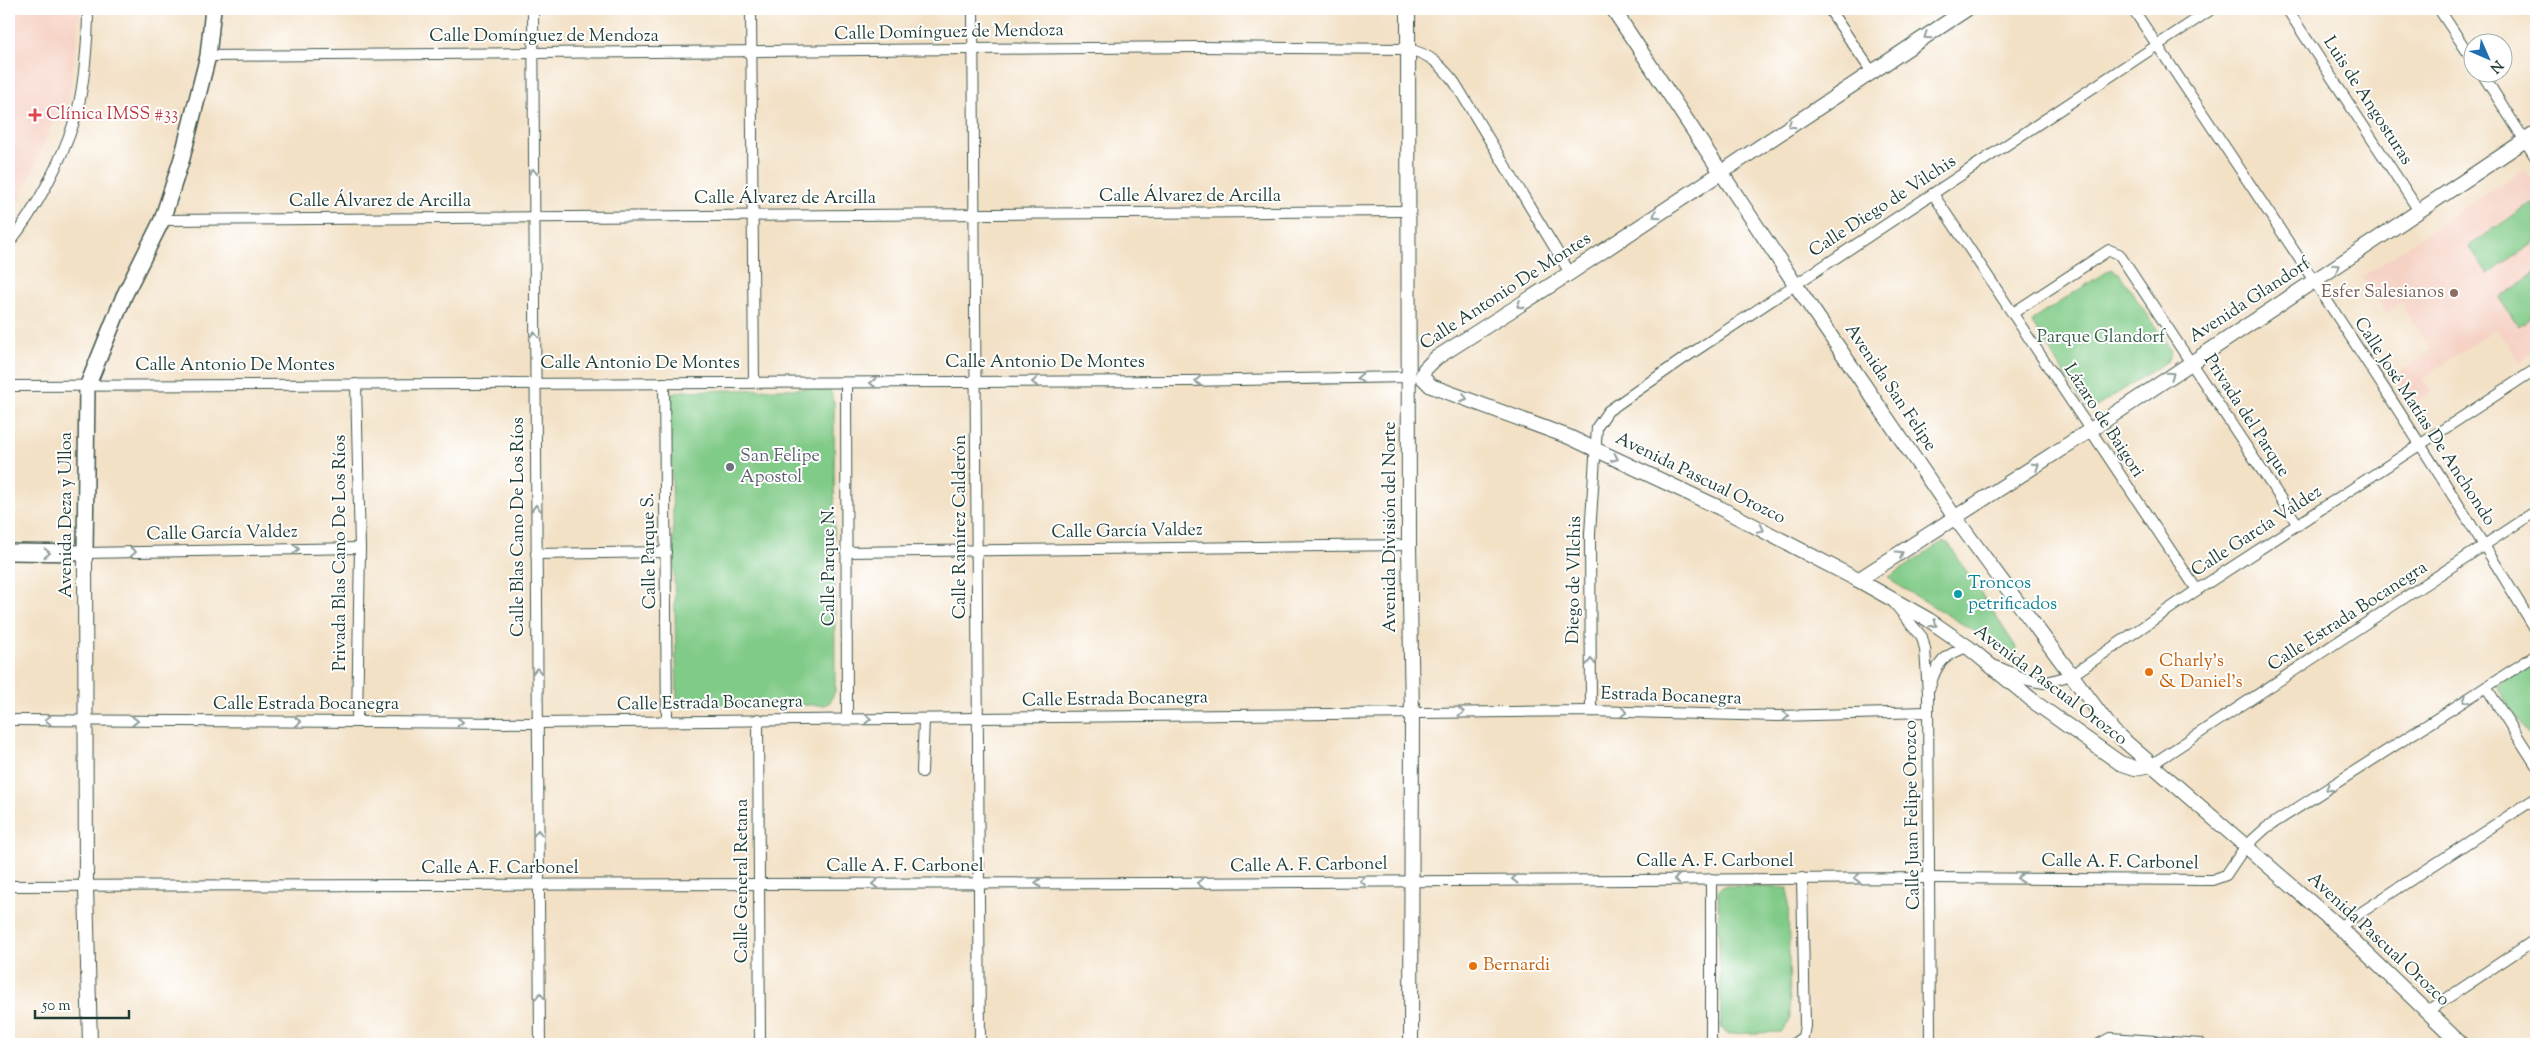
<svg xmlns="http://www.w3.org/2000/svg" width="2545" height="1053" viewBox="0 0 2545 1053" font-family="'Sorts Mill Goudy',serif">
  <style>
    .built { fill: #f6d2c5 }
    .green { fill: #81cb88; stroke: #50845e }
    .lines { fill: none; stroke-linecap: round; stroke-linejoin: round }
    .minor-casing { stroke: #3f564a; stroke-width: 12 }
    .secondary-casing { stroke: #3f564a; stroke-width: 16 }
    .primary-casing { stroke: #3f564a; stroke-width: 18 }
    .minor { stroke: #fff; stroke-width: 10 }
    .secondary { stroke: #fff; stroke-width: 14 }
    .primary { stroke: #fff; stroke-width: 15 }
    .oneway { stroke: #8f9e9a }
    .health-dot { fill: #e0444e; stroke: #fff; stroke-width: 2 }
    .education-dot { fill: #8d6e63; stroke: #fff; stroke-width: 2 }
    .worship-dot { fill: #6b7280; stroke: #fff; stroke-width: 2 }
    .culture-dot { fill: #0f9aa8; stroke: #fff; stroke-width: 2 }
    .food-dot { fill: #e8710a; stroke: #fff; stroke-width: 2 }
    .labels { text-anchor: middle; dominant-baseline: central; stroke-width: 4; stroke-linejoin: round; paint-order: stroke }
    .street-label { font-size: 18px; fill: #1f3d34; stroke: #fff }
    .health-label { font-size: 18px; fill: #be3a42; stroke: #fff; text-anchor: start }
    .education-label { font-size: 18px; fill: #785e54; stroke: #fff; text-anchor: end }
    .park-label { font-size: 18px; fill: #386049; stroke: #fff }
    .worship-label { font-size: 18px; fill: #5b616d; stroke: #fff; text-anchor: start }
    .culture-label { font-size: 18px; fill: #0d838f; stroke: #fff; text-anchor: start }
    .food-label { font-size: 18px; fill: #c56008; stroke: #fff; text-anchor: start }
  </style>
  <rect width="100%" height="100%" fill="#fff"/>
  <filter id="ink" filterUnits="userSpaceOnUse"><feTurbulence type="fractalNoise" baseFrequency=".02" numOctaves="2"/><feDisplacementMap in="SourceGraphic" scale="10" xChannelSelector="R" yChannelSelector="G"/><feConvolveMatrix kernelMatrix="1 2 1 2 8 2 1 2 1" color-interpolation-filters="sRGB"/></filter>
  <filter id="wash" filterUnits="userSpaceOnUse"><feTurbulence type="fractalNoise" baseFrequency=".0096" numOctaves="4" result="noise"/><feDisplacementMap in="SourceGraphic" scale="20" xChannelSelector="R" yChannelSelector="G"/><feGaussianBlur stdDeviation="1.12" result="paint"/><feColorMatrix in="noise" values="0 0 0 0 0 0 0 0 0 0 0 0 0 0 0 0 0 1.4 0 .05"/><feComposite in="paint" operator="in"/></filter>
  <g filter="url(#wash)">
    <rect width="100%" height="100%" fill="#f3e1c6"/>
    <!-- built -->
    <g class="built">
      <path d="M 9,9 L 80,9 L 68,106 L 53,123 L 9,224 Z"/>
      <path d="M 2524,168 L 2536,187 L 2536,351 L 2520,362 L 2496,328 L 2422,379 L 2431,392 L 2412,404 L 2394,376 L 2431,350 L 2401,304 L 2386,313 L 2362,277 Z"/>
    </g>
    <!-- green -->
    <g class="green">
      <path d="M 2531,203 L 2536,210 L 2536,241 L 2488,274 L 2469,246 Z"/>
      <path d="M 2110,269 L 2119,273 L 2172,351 L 2169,360 L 2093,409 L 2085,406 L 2032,323 L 2034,319 Z"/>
      <path d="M 2536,273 L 2536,313 L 2518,326 L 2499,298 Z"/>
      <path d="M 826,388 L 830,390 L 834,402 L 835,691 L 830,702 L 825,705 L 680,705 L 677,701 L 670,395 L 682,391 Z"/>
      <path d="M 1943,542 L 1948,543 L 2016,647 L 2018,653 L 2015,656 L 1893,582 L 1889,577 Z"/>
      <path d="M 2536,658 L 2536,746 L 2499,689 L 2498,685 Z"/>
      <path d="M 1724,886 L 1788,888 L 1790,1021 L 1781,1032 L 1729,1034 L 1721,1028 L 1718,892 L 1720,888 Z"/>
    </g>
  </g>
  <g filter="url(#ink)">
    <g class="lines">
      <!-- minor casing -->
      <g class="minor-casing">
        <g id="minor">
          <path d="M 533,9 L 540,1044"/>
          <path d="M 751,9 L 754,382"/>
          <path d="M 973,9 L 980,1044"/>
          <path d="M 1829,9 L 1872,72"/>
          <path d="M 2133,9 C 2270,214 2408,419 2536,630"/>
          <path d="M 2287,9 L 2419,211"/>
          <path d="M 2439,9 L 2472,59"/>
          <path d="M 208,56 L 1197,47 L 1408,49 C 1430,54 1441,65 1455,83 L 1570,273"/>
          <path d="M 2481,72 L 2536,158"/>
          <path d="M 1933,194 L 2197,590"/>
          <path d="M 162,220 L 1408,211"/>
          <path d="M 9,243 C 36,210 62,160 75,119 C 84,91 88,38 88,9"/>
          <path d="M 2013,313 L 2109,250 L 2119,254 L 2298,525"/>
          <path d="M 664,383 L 667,719"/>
          <path d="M 846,383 L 847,719"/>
          <path d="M 356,384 L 360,548 L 357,722"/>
          <path d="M 9,386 L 1188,381 L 1409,377"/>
          <path d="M 846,552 L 1409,545"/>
          <path d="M 85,553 L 360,548"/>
          <path d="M 536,554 L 666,552"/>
          <path d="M 1894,603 L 1922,637 L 1925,649 L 1928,693 L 1930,1044"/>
          <path d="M 1996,666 L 2028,680 L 2044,683 L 2072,675 L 2197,590 L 2536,369"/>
          <path d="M 1930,687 C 1936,663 1945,654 1968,647"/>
          <path d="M 2486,687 L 2536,765"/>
          <path d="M 1591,711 L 1590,534 L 1597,427 L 1608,411 L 1683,359 L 2212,9"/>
          <path d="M 758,719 L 760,1044"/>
          <path d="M 9,720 L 537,723 L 1591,711 L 1777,716 L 1928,712"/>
          <path d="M 2151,765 L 2536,511"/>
          <path d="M 922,772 L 924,719"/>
          <path d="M 9,886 L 1162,883 L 1930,878 L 2212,880 L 2226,875 L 2245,847 L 2266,828 L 2536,655"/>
          <path d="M 2339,927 L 2536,798"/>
          <path d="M 2428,1011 L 2536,939"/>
          <path d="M 1711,1044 L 1711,879"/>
          <path d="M 1793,1044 L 1803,1037 L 1805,1026 L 1802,878"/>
          <path d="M 2099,1044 L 2110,1038 L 2201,1044"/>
        </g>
      </g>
      <!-- secondary casing -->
      <g class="secondary-casing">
        <g id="secondary">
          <path d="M 1408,9 L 1409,545 L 1412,713 L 1411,1044"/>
          <path d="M 1613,9 L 1795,284 L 1956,519 L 2113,731 L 2339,927 L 2461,1044"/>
          <path d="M 1422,377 L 1431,386 L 1569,437 L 1720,508 L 1858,580 L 1929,620 L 1968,647 L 2037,704 L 2120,763 L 2135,768 L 2151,765"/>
          <path d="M 1422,377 L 1425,369 L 1436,358 L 1570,273 L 1967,9"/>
          <path d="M 85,553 L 86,886 L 90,1044"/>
          <path d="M 1858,580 L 2089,431 L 2536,133"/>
        </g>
      </g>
      <!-- primary casing -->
      <g class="primary-casing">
        <path id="primary" d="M 9,552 L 85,553 L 87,387 L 124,296 L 162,220 L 182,158 L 208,56 L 213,9"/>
      </g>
      <!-- minor -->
      <use href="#minor" class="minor"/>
      <!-- secondary -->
      <use href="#secondary" class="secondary"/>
      <!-- primary -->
      <use href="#primary" class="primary"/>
    </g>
    <!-- one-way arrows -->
    <defs><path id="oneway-chevron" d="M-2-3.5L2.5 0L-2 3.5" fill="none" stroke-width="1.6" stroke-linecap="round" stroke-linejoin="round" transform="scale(1.25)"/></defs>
    <g class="oneway">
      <use href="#oneway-chevron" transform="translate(1927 36) rotate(146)"/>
      <use href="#oneway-chevron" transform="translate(1791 125) rotate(147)"/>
      <use href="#oneway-chevron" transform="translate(533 172) rotate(-91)"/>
      <use href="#oneway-chevron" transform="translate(1656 215) rotate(146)"/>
      <use href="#oneway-chevron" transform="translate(2336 267) rotate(-34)"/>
      <use href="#oneway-chevron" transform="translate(1520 305) rotate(148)"/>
      <use href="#oneway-chevron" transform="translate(534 335) rotate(-90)"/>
      <use href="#oneway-chevron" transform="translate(2171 375) rotate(-34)"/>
      <use href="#oneway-chevron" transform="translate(1360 378) rotate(179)"/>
      <use href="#oneway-chevron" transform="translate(1198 381) rotate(179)"/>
      <use href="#oneway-chevron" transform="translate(1035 382) rotate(180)"/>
      <use href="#oneway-chevron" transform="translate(873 383) rotate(180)"/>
      <use href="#oneway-chevron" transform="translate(1464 398) rotate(20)"/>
      <use href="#oneway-chevron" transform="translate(1615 458) rotate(25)"/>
      <use href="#oneway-chevron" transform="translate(2036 466) rotate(-33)"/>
      <use href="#oneway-chevron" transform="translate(536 508) rotate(-91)"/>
      <use href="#oneway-chevron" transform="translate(1761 529) rotate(27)"/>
      <use href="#oneway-chevron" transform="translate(296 549) rotate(-1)"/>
      <use href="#oneway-chevron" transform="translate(133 552) rotate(-1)"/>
      <use href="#oneway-chevron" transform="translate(47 553) rotate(1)"/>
      <use href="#oneway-chevron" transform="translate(1900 554) rotate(-32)"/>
      <use href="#oneway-chevron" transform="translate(1934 624) rotate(34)"/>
      <use href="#oneway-chevron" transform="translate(1591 662) rotate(-91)"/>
      <use href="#oneway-chevron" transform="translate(537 671) rotate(-90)"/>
      <use href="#oneway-chevron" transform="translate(2466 700) rotate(147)"/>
      <use href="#oneway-chevron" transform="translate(1461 712)"/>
      <use href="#oneway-chevron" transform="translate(1624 712) rotate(2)"/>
      <use href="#oneway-chevron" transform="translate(1786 716) rotate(-2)"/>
      <use href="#oneway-chevron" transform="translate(868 719)"/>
      <use href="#oneway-chevron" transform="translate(48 720) rotate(-180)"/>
      <use href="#oneway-chevron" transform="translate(135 721)"/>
      <use href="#oneway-chevron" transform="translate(298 722)"/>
      <use href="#oneway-chevron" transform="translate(460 722)"/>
      <use href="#oneway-chevron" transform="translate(2329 788) rotate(147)"/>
      <use href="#oneway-chevron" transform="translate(538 833) rotate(-91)"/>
      <use href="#oneway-chevron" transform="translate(1857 878) rotate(180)"/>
      <use href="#oneway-chevron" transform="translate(2020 878) rotate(-180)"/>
      <use href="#oneway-chevron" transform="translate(1515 879) rotate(179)"/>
      <use href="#oneway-chevron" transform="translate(1677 879) rotate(-180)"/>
      <use href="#oneway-chevron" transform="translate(1363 881) rotate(179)"/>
      <use href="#oneway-chevron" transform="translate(1038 883) rotate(180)"/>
      <use href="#oneway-chevron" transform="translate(1200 883) rotate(179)"/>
      <use href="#oneway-chevron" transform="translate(875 884) rotate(180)"/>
      <use href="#oneway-chevron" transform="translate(540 996) rotate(-90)"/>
    </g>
  </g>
  <!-- markers -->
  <path class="health-dot" d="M32.5 107.5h5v5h5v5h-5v5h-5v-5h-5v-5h5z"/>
  <circle class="education-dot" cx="2454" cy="293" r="5"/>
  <circle class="worship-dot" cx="730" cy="467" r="5"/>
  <circle class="culture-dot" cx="1958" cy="594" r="5"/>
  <g class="food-dot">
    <circle cx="2149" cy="672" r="5"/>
    <circle cx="1473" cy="966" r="5"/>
  </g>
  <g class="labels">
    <!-- street labels -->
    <g class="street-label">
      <text transform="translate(949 33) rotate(-1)">Calle Domínguez de Mendoza</text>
      <text x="544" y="37">Calle Domínguez de Mendoza</text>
      <text transform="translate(2367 101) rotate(57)">Luis de Angosturas</text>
      <text x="1190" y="197">Calle Álvarez de Arcilla</text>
      <text x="785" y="199">Calle Álvarez de Arcilla</text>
      <text x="380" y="202">Calle Álvarez de Arcilla</text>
      <text transform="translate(1883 207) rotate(-33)">Calle Diego de Vilchis</text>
      <text transform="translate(1506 292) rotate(-33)">Calle Antonio De Montes</text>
      <text transform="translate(2250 301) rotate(-33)">Avenida Glandorf</text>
      <text x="1045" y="363">Calle Antonio De Montes</text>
      <text x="640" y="364">Calle Antonio De Montes</text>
      <text x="235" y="366">Calle Antonio De Montes</text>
      <text transform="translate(1890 388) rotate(56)">Avenida San Felipe</text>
      <text transform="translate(2246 416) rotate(57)">Privada del Parque</text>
      <text transform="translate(2103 421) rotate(57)">Lázaro de Baigori</text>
      <text transform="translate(2424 422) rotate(57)">Calle José Matías De Anchondo</text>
      <text transform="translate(1700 479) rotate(26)">Avenida Pascual Orozco</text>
      <text transform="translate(67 515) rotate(-90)">Avenida Deza y Ulloa</text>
      <text transform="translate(519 527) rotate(-90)">Calle Blas Cano De Los Ríos</text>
      <text transform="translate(961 527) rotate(-90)">Calle Ramírez Calderón</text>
      <text transform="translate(1391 527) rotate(-90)">Avenida División del Norte</text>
      <text transform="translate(1127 532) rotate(-1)">Calle García Valdez</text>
      <text transform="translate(2257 532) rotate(-33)">Calle García Valdez</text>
      <text transform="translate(222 534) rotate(-1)">Calle García Valdez</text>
      <text transform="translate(650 551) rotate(-91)">Calle Parque S.</text>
      <text transform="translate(341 553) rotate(-90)">Privada Blas Cano De Los Ríos</text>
      <text transform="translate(830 566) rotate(-90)">Calle Parque N.</text>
      <text transform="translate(1575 580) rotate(-89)">Diego de VIlchis</text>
      <text transform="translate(2348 617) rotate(-33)">Calle Estrada Bocanegra</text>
      <text transform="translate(2050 686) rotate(37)">Avenida Pascual Orozco</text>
      <text transform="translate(1671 697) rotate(2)">Estrada Bocanegra</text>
      <text transform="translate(1115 700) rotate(-1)">Calle Estrada Bocanegra</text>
      <text transform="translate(710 704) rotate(-1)">Calle Estrada Bocanegra</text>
      <text x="306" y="705">Calle Estrada Bocanegra</text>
      <text transform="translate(1913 815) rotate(-91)">Calle Juan Felipe Orozco</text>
      <text x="1715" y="862">Calle A. F. Carbonel</text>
      <text transform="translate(2120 863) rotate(1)">Calle A. F. Carbonel</text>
      <text transform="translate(1309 866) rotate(-1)">Calle A. F. Carbonel</text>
      <text x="905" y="867">Calle A. F. Carbonel</text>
      <text x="500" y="869">Calle A. F. Carbonel</text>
      <text transform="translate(743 881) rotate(-90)">Calle General Retana</text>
      <text transform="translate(2378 940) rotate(43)">Avenida Pascual Orozco</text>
    </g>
    <!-- health labels -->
    <g class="health-label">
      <text x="46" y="115">Clínica IMSS #33</text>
    </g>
    <!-- education labels -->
    <g class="education-label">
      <text x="2444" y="293">Esfer Salesianos</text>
    </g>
    <!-- park labels -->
    <g class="park-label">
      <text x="2101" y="338">Parque Glandorf</text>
    </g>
    <!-- worship labels -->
    <g class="worship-label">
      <text x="740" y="457">San Felipe<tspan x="740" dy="21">Apostol</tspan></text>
    </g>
    <!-- culture labels -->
    <g class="culture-label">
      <text x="1968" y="584">Troncos<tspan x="1968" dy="21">petrificados</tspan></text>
    </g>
    <!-- food labels -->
    <g class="food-label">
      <text x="2159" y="662">Charly's<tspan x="2159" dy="21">&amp; Daniel's</tspan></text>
      <text x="1483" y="966">Bernardi</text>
    </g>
  </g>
  <!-- margin -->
  <rect width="2545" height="1053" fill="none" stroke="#fff" stroke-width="30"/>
  <!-- north arrow -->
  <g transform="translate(2488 58) rotate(135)"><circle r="24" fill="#ffffff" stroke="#a5b1ae"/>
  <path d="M0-4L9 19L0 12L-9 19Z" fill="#1f6fb2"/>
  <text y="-8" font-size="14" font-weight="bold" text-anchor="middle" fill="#1f3d34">N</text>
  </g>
  <!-- scale -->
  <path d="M35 1010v8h94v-8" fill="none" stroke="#1f3d34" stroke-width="2.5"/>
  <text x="42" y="1010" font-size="15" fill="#1f3d34" stroke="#ffffff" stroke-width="4" paint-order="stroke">50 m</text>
</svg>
